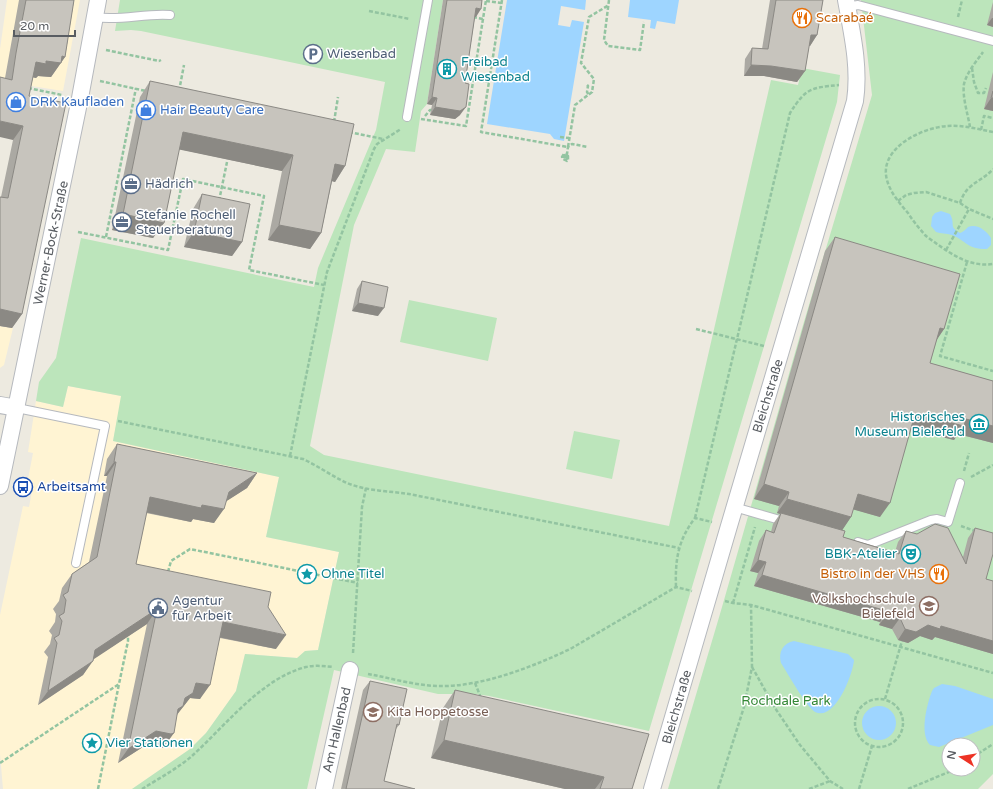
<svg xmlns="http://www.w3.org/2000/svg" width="993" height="789" viewBox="0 0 993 789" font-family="'Varela Round',sans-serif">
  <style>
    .commercial { fill: #fff4d3 }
    .green { fill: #bce5bb; fill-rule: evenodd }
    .water { fill: #9ed5ff }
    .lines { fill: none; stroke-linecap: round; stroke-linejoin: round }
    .service-casing { stroke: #b6b9be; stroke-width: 10 }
    .minor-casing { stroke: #b6b9be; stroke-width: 18 }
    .path { stroke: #93c4a1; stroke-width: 2.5; stroke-dasharray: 4 2; stroke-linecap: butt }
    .service { stroke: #fff; stroke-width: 8 }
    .minor { stroke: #fff; stroke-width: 16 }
    .wall { fill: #aba9a3 }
    .shaded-wall { fill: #8b8984 }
    .building { fill: #c7c4bd; stroke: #8b8984 }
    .labels { text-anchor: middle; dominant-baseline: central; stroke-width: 3; stroke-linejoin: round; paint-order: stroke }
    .food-label { font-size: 13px; fill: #c56008; stroke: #fff; text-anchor: start }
    .service-label { font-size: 13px; fill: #4e5e75; stroke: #fff; text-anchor: start }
    .culture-label { font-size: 13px; fill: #0d838f; stroke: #fff; text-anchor: start }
    .shop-label { font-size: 13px; fill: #366cbe; stroke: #fff; text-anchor: start }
    .street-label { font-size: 13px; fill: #595d62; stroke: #fff }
    .transit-label { font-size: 13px; fill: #164399; stroke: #fff; text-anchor: start }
    .education-label { font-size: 13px; fill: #785e54; stroke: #fff; text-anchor: end }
    .park-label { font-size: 13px; fill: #338736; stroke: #fff }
  </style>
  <rect width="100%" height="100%" fill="#edeae0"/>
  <!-- commercial -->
  <g class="commercial">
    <path d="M 7,0 L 80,0 L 63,91 L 0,81 L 0,49 Z"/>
    <path d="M 0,326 L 13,328 L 4,365 L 0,368 Z"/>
    <path d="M 68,386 L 122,396 L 113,441 L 279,477 L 266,537 L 339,552 L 318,650 L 305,651 L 298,658 L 245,654 L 236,691 L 206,733 L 190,749 L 132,789 L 3,789 L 0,754 L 0,615 L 23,506 L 29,507 L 33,486 L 27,484 L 33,453 L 28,452 L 36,401 L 63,407 Z"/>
  </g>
  <!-- green -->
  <g class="green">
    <path d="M 120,0 L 443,0 L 427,104 L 421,111 L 415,152 L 386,149 L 354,225 L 310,446 L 324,455 L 669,526 L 771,80 L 798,85 L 802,68 L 840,75 L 837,102 L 649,731 L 489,696 L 476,694 L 438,694 L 334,670 L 307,789 L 132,789 L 190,749 L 206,733 L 236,691 L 245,654 L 297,658 L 305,651 L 318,650 L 339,552 L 266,537 L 279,477 L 113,441 L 121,396 L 68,386 L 63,407 L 36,401 L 39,382 L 56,358 L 81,238 L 314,287 L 318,268 L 376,130 L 385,82 L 141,31 L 131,30 L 115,31 Z"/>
    <path d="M 861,0 L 993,0 L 993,774 L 978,789 L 668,789 L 720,614 L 803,325 L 872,95 ZM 949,745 L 973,745 L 973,769 L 949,769 Z"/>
    <path d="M 409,300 L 497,318 L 488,361 L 400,342 Z"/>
    <path d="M 574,431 L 620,440 L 612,479 L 566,469 Z"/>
  </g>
  <!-- water -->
  <g class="water">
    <path d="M 507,0 L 586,0 L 585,10 L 561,6 L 558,25 L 570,27 L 572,20 L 584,22 L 564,141 L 554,139 L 550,134 L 487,124 Z"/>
    <path d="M 630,0 L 679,0 L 675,24 L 657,21 L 655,29 L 650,28 L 651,20 L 628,17 Z"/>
    <path d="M 941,211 L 950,214 C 956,225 948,226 960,233 C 963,232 966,229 968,227 C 977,223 987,231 991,238 L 991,245 L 987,249 C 966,249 967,241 952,235 C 946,233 941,234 936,232 L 931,226 L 932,217 L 935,213 Z"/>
    <path d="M 794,641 L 848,654 L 854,660 C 853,674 835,722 815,712 C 806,706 788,674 781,663 C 778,652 783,643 794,641 Z"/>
    <path d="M 942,684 L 955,686 L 993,699 L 993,725 L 939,747 L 930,745 C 919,734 927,704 932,691 L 934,688 Z"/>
    <circle cx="879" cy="723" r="17"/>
  </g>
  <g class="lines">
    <!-- service casing -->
    <g class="service-casing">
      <g id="service">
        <path d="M 847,7 L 858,5 L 993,41"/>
        <path d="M 95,17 C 120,21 145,13 170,15"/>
        <path d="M 407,117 L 428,0"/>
        <path d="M 17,408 L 105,426 L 76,563"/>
        <path d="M 734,507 L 787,522"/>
        <path d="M 858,542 L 868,545 L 931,520 L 937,519 L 948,522 L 960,483"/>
      </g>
    </g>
    <!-- minor casing -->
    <g class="minor-casing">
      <g id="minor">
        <path d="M 0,405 L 17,408"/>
        <path d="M 0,486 L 80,98 L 98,0"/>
        <path d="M 324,789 L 350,670"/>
        <path d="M 652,789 L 729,526 L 855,101 C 860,67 852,33 846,0"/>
      </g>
    </g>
    <!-- path -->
    <g class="path">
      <path d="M 502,0 L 481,132 L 568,147 L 575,105 L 592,92 L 594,79 L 581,63 L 589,17 L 609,5"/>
      <path d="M 609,0 L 604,40 L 608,46 L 640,50 L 644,22"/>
      <path d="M 486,1 L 501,3"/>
      <path d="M 369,11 L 410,19"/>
      <path d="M 473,17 L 483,19"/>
      <path d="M 958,17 L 962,0"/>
      <path d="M 106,50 L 159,61 L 161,60"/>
      <path d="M 972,68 L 974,82 L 978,93 L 984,93 L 986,88"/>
      <path d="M 474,79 L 489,82"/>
      <path d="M 100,81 L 146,91"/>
      <path d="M 587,85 L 588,86 L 587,92 L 589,95"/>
      <path d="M 28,88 L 62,95"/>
      <path d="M 179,91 L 184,65"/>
      <path d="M 425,116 L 430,110 L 433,110"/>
      <path d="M 421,119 L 466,126 L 486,0"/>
      <path d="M 334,122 L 338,97"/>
      <path d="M 970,127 C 968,115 962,96 964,84 C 967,72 976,62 983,52"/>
      <path d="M 981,130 L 984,116 L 993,118"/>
      <path d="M 349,132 L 383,139"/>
      <path d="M 993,132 C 978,129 963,125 948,126 C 923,127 878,148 887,180 C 890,192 900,204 908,213 C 913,221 919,228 925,235 C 928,238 933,241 937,244 C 954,256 971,267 993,264"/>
      <path d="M 560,137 L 569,138"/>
      <path d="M 566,158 L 566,156 L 567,156 L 568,158 L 565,160 L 563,159 L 564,156 L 565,155 L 568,156 L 568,159 L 567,161 L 563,159 L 562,157 L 564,154 L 567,154 L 568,147 L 572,144 L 588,147"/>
      <path d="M 219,201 L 227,162"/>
      <path d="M 898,201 L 906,195 L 914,193 L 926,192 L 960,203 L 969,209 L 993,219"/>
      <path d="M 960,203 C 962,197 965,191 970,187 C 978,180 986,177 993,169"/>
      <path d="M 78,232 L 168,250 L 183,179 L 264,196 L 249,270 L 324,285"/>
      <path d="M 106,237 L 136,88"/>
      <path d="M 946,250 L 969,209"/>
      <path d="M 967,262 L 940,356 L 993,371"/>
      <path d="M 696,329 L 764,346"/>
      <path d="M 118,421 L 303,459 C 318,466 332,476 347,483 C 366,491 389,491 409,494 L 679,548"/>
      <path d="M 290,456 L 327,272 L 374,149 L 377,144 L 401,129"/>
      <path d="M 964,471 L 969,453"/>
      <path d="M 971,477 L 993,465"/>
      <path d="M 695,518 L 790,113 C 806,88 810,88 839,85"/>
      <path d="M 961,526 L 975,531"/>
      <path d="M 168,572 L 171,561 L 190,549 L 358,583"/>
      <path d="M 676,587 C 675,560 678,540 695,518 L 712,522"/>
      <path d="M 725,601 L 733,603 L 751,605 L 993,673"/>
      <path d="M 733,603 L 755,527"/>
      <path d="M 353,653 L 362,507 L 366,488"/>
      <path d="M 752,667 L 775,708 L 800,745 L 830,781 L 843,789"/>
      <path d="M 368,674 C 391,678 416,686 440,686 C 482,687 535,666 572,648 L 676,587 L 692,591"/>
      <path d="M 475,683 L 481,698"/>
      <path d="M 885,699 L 902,641"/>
      <circle cx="879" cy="723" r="24"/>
      <path d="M 973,757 L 993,744"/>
      <path d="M 0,763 L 119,684 L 128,641 L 128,634"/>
      <path d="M 98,789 L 119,684"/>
      <path d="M 142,789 C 158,779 180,767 193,755 C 226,725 262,678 306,667 C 315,665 324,666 333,667"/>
      <path d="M 718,789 L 744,707 L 752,667 L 751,605"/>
      <path d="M 809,789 L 830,781"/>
      <path d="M 859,789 L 872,746"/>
      <path d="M 908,789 L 956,769"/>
    </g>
    <!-- service -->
    <use href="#service" class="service"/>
    <!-- minor -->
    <use href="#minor" class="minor"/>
  </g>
  <!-- wall -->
  <g class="wall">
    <path d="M 19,0 L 74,0 L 65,57 L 51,77 L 38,76 L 36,78 L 33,77 L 29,96 L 22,314 L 12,328 L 0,326 L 0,197 L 1,197 L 13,140 L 5,78 Z"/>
    <path d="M 443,0 L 482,0 L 476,17 L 475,16 L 460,115 L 455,119 L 430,115 L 432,105 L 427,104 Z"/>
    <path d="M 770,0 L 823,0 L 817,35 L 810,46 L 809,46 L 805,71 L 797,82 L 764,76 L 744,76 L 745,59 L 752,48 L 762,49 Z"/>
    <path d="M 993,2 L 993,27 L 987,25 Z"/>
    <path d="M 993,72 L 993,111 L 984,109 Z"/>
    <path d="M 150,81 L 345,166 L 335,182 L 332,181 L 321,233 L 310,249 L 268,240 L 282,171 L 179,149 L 164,223 L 153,238 L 112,230 L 140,97 Z"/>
    <path d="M 202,194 L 242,242 L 232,256 L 184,247 L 193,209 Z"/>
    <path d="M 835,237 L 944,329 L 937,339 L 930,363 L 993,381 L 993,443 L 958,434 L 954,440 L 911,429 L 880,517 L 853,509 L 851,517 L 842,530 L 843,537 L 895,552 L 898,542 L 906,531 L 963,557 L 968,538 L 975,528 L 986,579 L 993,581 L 993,654 L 935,637 L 932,640 L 920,636 L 908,643 L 898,640 L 892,629 L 879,625 L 880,622 L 754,586 L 758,573 L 750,571 L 759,541 L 766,530 L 771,532 L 773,524 L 780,514 L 777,513 L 779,506 L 754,499 L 825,251 Z"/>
    <path d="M 362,281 L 378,316 L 352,311 L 357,289 Z"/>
    <path d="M 117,444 L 257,473 L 247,488 L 226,501 L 214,523 L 193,519 L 191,522 L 146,513 L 136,564 L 268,607 L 276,649 L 220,638 L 200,699 L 190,698 L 183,707 L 182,708 L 177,714 L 164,747 L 162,748 L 146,745 L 118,763 L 147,624 L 93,659 L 83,675 L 38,705 L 48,657 L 44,652 L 50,644 L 52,635 L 49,631 L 55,622 L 56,614 L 53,609 L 59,601 L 62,588 L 72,574 L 89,562 L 107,476 L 104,476 L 107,459 Z"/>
    <path d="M 370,681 L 399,725 L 396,729 L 384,781 L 415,789 L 341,789 L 363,690 Z"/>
    <path d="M 455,690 L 632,789 L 565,789 L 431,758 L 443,708 Z"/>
  </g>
  <!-- shaded-wall -->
  <g class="shaded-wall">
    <path d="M 476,8 L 481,9 L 476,17 L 471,16 Z"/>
    <path d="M 992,18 L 993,18 L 993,27 L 987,25 Z"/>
    <path d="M 811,35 L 817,35 L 810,46 L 804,45 Z"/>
    <path d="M 62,56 L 65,57 L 51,77 L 38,76 L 36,78 L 26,76 L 36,62 L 46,61 Z"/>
    <path d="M 751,65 L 771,66 L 805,71 L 797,82 L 764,76 L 744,76 Z"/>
    <path d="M 432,97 L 437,98 L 432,105 L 427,104 Z"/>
    <path d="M 991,98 L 993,98 L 993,111 L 984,109 Z"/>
    <path d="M 435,107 L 466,107 L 460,115 L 455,119 L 430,115 Z"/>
    <path d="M 0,121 L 23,126 L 13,140 L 0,137 Z"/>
    <path d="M 183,132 L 293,155 L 282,171 L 172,148 Z"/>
    <path d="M 335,164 L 345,166 L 335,182 L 324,179 Z"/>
    <path d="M 123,214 L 164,223 L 153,238 L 112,230 Z"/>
    <path d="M 279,225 L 321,233 L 310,249 L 268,240 Z"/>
    <path d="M 194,232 L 242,242 L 232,256 L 184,247 Z"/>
    <path d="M 358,303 L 384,308 L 378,316 L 352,311 Z"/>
    <path d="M 0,309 L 22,314 L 12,328 L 0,326 Z"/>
    <path d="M 940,328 L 944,329 L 934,344 Z"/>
    <path d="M 915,414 L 966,419 L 993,426 L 993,443 L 958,434 L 954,440 L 905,428 Z"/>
    <path d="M 114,462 L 116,462 L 107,476 L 104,476 Z"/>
    <path d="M 257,473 L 247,488 L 219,506 L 229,492 Z"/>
    <path d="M 764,484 L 789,492 L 779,506 L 754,499 Z"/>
    <path d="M 858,494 L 890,503 L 880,517 L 848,508 Z"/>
    <path d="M 150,497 L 202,505 L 224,509 L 214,523 L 193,519 L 191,522 L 140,511 Z"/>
    <path d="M 787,499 L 851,517 L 841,532 L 781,513 L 780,514 L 777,513 Z"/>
    <path d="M 758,560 L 766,562 L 758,573 L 750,571 Z"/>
    <path d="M 762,575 L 887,611 L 880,622 L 754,586 Z"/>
    <path d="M 157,609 L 147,624 L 85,665 L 95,650 Z"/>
    <path d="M 887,614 L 900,618 L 892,629 L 879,625 Z"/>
    <path d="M 223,622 L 286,635 L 276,649 L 213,636 Z"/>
    <path d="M 928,625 L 941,626 L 993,641 L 993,654 L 935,637 L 932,640 L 920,636 L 908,643 L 898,640 L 905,629 Z"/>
    <path d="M 93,661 L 83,675 L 38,705 L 48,691 Z"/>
    <path d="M 196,683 L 210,685 L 200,699 L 190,698 L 173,720 L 175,713 Z"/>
    <path d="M 156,731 L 174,733 L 164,747 L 162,748 L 146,745 L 118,763 L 128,749 Z"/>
    <path d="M 444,740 L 604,777 L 595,789 L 565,789 L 431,758 Z"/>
  </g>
  <!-- building -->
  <g class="building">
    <path d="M 26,0 L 74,0 L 65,57 L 62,56 L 61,63 L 46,61 L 46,64 L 36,62 L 29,96 L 66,103 L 22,314 L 0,309 L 0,197 L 8,198 L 23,126 L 0,121 L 0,77 L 12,80 L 16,53 Z"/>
    <path d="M 447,0 L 482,0 L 481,9 L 476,8 L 465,83 L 469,84 L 466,107 L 460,111 L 435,107 L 437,98 L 432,97 Z"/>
    <path d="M 776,0 L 823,0 L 817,35 L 811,35 L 805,71 L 771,66 L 751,65 L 752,48 L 768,49 Z"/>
    <path d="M 150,81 L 354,124 L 345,166 L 335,164 L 321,233 L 279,225 L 293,155 L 183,132 L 164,223 L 123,214 Z"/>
    <path d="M 993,91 L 993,98 L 991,98 Z"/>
    <path d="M 202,194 L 250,204 L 242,242 L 194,232 Z"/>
    <path d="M 835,237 L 960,274 L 944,329 L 940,328 L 930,363 L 993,381 L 993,426 L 966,419 L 964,426 L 915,414 L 890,503 L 858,494 L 851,517 L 787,499 L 789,492 L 764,484 Z"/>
    <path d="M 362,281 L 388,287 L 384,308 L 358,303 Z"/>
    <path d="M 117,444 L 257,473 L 229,492 L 224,509 L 202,505 L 201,508 L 150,497 L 136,564 L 271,592 L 268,607 L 286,635 L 223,622 L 210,685 L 196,683 L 193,693 L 185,698 L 183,706 L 178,709 L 174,733 L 171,734 L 156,731 L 128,749 L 157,609 L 95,650 L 93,661 L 48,691 L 57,643 L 54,638 L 59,635 L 62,621 L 59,616 L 64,613 L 66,600 L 63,595 L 68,592 L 72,574 L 97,557 L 116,462 L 114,462 Z"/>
    <path d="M 781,513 L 845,531 L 843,537 L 899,554 L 906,531 L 917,534 L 935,524 L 948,528 L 966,564 L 975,528 L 993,533 L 993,554 L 986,579 L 993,581 L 993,641 L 941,626 L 940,629 L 928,625 L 916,632 L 905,629 L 900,618 L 887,614 L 887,611 L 762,575 L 766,562 L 758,560 L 766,530 L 774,533 Z"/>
    <path d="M 370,681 L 407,689 L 399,725 L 397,724 L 384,781 L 415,789 L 346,789 Z"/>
    <path d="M 455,690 L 649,734 L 632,789 L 600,789 L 604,777 L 444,740 Z"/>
  </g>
  <!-- icons -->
  <defs>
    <g id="restaurant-ring" transform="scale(1)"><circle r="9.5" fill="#fff" stroke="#e8710a" stroke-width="1.5"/><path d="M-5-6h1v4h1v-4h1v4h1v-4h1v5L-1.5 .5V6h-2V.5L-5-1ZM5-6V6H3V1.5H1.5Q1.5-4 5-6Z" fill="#e8710a"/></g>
    <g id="parking-ring" transform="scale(1)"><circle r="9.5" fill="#fff" stroke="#5c6f8a" stroke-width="1.5"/><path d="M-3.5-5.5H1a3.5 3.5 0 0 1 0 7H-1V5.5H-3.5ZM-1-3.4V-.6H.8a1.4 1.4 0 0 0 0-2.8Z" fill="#5c6f8a"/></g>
    <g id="building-ring" transform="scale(1)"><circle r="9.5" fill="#fff" stroke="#0f9aa8" stroke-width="1.5"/><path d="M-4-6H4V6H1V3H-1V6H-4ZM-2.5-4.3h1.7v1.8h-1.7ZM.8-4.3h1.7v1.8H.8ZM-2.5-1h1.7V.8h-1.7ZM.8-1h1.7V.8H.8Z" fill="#0f9aa8"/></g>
    <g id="shop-ring" transform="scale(1)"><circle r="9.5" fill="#fff" stroke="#3f7fe0" stroke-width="1.5"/><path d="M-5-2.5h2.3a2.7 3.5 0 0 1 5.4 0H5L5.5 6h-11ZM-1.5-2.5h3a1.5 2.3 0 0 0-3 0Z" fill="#3f7fe0"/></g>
    <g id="office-ring" transform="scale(1)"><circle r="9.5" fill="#fff" stroke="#5c6f8a" stroke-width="1.5"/><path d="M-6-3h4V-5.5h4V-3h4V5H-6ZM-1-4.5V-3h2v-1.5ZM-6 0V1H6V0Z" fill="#5c6f8a"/></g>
    <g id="museum-ring" transform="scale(1)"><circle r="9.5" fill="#fff" stroke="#0f9aa8" stroke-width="1.5"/><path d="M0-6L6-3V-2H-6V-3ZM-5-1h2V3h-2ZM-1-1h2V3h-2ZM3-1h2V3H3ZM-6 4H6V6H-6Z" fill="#0f9aa8"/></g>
    <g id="bus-ring" transform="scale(1)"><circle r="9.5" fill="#fff" stroke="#1a4fb4" stroke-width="1.5"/><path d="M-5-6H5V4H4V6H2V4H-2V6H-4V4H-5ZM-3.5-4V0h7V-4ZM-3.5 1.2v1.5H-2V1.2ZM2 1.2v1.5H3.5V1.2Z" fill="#1a4fb4"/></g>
    <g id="theatre-ring" transform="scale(1)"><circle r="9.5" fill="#fff" stroke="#0f9aa8" stroke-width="1.5"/><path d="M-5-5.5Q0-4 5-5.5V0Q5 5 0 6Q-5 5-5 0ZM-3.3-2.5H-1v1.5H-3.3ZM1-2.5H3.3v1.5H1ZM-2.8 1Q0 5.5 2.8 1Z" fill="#0f9aa8"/></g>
    <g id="sight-ring" transform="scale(1)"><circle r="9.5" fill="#fff" stroke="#0f9aa8" stroke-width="1.5"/><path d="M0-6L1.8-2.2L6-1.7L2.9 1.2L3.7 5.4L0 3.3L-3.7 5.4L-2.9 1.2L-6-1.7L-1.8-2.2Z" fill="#0f9aa8"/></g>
    <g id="university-ring" transform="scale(1)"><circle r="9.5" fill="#fff" stroke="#8d6e63" stroke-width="1.5"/><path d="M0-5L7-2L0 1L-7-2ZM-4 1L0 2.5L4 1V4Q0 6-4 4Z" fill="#8d6e63"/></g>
    <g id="civic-ring" transform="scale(1)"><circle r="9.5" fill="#fff" stroke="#5c6f8a" stroke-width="1.5"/><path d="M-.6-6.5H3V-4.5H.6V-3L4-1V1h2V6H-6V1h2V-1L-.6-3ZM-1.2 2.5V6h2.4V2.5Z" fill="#5c6f8a"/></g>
    <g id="school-ring" transform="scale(1)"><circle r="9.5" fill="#fff" stroke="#8d6e63" stroke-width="1.5"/><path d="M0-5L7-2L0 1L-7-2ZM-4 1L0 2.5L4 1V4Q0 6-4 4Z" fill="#8d6e63"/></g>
  </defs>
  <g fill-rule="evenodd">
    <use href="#restaurant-ring" x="802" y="18"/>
    <use href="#parking-ring" x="313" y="54"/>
    <use href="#building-ring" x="447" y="69"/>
    <use href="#shop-ring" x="16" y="102"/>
    <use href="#shop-ring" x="146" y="110"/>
    <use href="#office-ring" x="131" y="184"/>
    <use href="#office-ring" x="122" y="222"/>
    <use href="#museum-ring" x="979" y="424"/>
    <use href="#bus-ring" x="23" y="487"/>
    <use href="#theatre-ring" x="911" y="554"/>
    <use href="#sight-ring" x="307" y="574"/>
    <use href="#restaurant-ring" x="939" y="574"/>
    <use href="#university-ring" x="929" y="606"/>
    <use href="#civic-ring" x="158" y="608"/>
    <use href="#school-ring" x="373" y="712"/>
    <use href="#sight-ring" x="92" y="743"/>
  </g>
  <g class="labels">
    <!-- food labels -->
    <g class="food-label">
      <text x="816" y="18">Scarabaé</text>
      <text x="925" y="574" text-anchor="end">Bistro in der VHS</text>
    </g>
    <!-- service labels -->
    <g class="service-label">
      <text x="327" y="54">Wiesenbad</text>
      <text x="145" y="184">Hädrich</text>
      <text x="136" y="215">Stefanie Rochell<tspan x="136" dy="15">Steuerberatung</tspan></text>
      <text x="172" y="601">Agentur<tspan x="172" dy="15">für Arbeit</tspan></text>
    </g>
    <!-- culture labels -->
    <g class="culture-label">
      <text x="461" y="62">Freibad<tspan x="461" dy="15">Wiesenbad</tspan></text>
      <text x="965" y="417" text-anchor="end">Historisches<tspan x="965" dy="15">Museum Bielefeld</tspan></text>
      <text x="897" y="554" text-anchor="end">BBK-Atelier</text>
      <text x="321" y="574">Ohne Titel</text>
      <text x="106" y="743">Vier Stationen</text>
    </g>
    <!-- shop labels -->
    <g class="shop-label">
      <text x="30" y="102">DRK Kaufladen</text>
      <text x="160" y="110">Hair Beauty Care</text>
    </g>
    <!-- street labels -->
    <g class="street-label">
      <text transform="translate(51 243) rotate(-78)">Werner-Bock-Straße</text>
      <text transform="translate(768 396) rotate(-73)">Bleichstraße</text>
      <text transform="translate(677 707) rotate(-74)">Bleichstraße</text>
      <text transform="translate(337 730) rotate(-77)">Am Hallenbad</text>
    </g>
    <!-- transit labels -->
    <g class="transit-label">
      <text x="37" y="487">Arbeitsamt</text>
    </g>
    <!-- education labels -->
    <g class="education-label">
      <text x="915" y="599">Volkshochschule<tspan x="915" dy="15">Bielefeld</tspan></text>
      <text x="387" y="712" text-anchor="start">Kita Hoppetosse</text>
    </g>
    <!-- park labels -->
    <g class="park-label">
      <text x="786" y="701">Rochdale Park</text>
    </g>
  </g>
  <!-- north arrow -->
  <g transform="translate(961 757) rotate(282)"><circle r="19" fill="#ffffff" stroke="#bdbec0"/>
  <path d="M0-3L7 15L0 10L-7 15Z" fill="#ed3325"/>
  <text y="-6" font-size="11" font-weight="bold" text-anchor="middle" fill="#595d62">N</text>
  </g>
  <!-- scale -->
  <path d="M14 30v6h61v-6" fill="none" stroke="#595d62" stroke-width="2"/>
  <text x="20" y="30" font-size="12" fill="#595d62" stroke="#ffffff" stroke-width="3" paint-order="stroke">20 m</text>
</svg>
